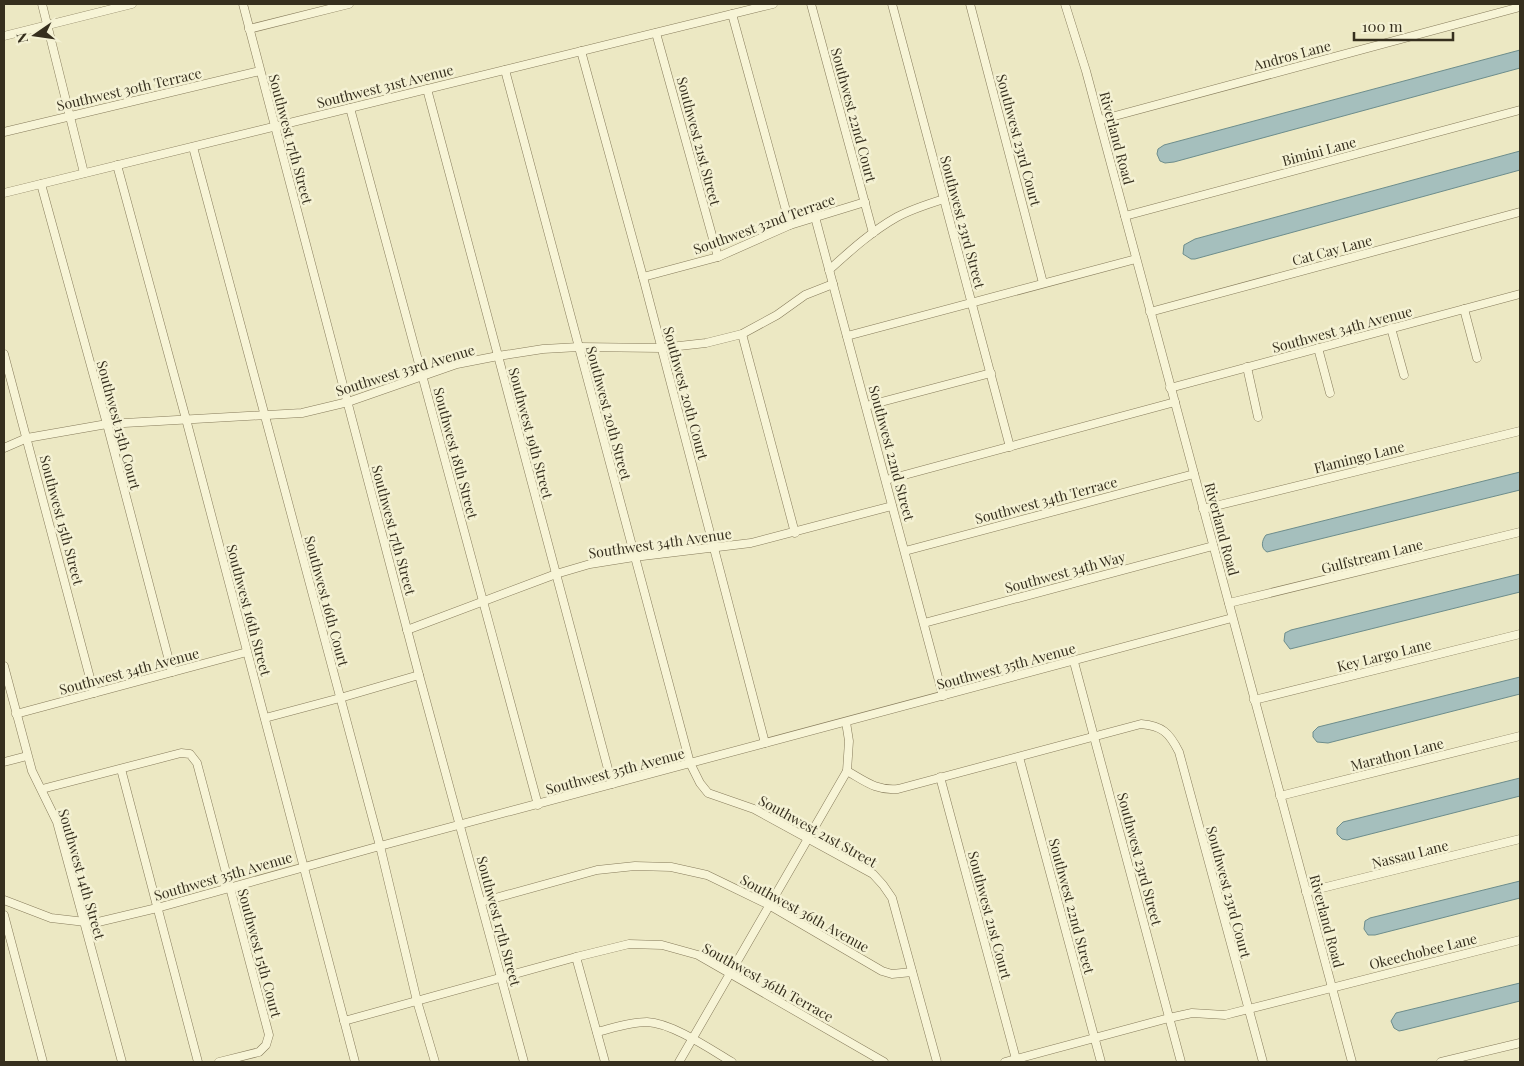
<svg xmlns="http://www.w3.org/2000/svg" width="1524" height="1066" viewBox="0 0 1524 1066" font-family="'Playfair Display',serif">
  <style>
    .water { fill: #a5bfbd; stroke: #6d8d8c }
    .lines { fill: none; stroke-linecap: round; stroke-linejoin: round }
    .minor-casing { stroke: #867b5b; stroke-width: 9 }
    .minor { stroke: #f7f4d6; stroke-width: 8 }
    .labels { text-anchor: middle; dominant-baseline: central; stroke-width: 5; stroke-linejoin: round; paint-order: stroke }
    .street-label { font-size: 14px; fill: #362f1e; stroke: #f4f1d3 }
  </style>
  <rect width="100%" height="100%" fill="#ece8c3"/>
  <!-- water -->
  <g class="water">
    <path d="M 1520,50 L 1520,68 L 1174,162 L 1165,163 L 1160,161 L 1157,154 L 1158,149 L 1164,145 Z"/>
    <path d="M 1520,151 L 1520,170 L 1195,259 L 1191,259 L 1183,254 L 1184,245 L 1195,239 Z"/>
    <path d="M 1520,472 L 1520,490 L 1267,552 C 1260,548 1262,540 1266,535 Z"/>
    <path d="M 1520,574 L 1520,592 L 1290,649 L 1284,641 L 1285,633 L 1291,630 Z"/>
    <path d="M 1520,677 L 1520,694 L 1328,743 L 1317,742 L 1313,737 L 1313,732 L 1318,727 Z"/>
    <path d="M 1520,778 L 1520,796 L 1347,840 L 1342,839 L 1337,834 L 1337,828 L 1343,822 Z"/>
    <path d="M 1520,881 L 1520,898 L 1375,935 L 1368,935 L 1364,929 L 1365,921 L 1370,918 Z"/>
    <path d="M 1520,983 L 1520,1001 L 1404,1030 L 1399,1031 L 1394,1028 L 1391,1021 L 1396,1013 Z"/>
  </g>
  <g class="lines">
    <!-- minor casing -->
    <g class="minor-casing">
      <g id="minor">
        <path d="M 42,4 L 84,173"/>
        <path d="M 243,4 L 419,675 L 524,1062"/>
        <path d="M 811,4 L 873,233"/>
        <path d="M 892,4 L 1010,447"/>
        <path d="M 970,4 L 1043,283"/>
        <path d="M 1065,4 L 1086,71 L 1352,1062"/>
        <path d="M 732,14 L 790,225"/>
        <path d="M 249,29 L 349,4"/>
        <path d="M 656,33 L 718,257"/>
        <path d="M 4,36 L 132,4"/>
        <path d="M 581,51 L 643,277 L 765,743"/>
        <path d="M 505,70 L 690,763 L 700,783 L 708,793 L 754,809 L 873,874 L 883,885 L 892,898 L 937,1062"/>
        <path d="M 427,89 L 612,784"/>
        <path d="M 350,108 L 538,805"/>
        <path d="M 1100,120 L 1520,7"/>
        <path d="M 4,132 L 260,71"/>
        <path d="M 193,147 L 380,846 L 417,1001 L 435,1062"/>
        <path d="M 117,165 L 186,419 L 355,1062"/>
        <path d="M 41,184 L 107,424 L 172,672"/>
        <path d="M 4,193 L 773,4"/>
        <path d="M 1125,216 L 1520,110"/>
        <path d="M 815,217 L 943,696"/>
        <path d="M 829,270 C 850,251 872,231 897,217 C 912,209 928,204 944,199"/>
        <path d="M 643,277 L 718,257 L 790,225 L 865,202"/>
        <path d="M 1464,309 L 1477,358"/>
        <path d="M 1150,312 L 1520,212"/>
        <path d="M 1391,328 L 1404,375"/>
        <path d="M 742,334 L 795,533"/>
        <path d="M 847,336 L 1136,259"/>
        <path d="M 1318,348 L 1330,393"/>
        <path d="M 4,354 L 94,693"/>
        <path d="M 1247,367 L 1258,417"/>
        <path d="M 1170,388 L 1520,294"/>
        <path d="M 866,406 L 991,373"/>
        <path d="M 4,448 L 27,438 L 107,424 L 302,413 L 348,402 L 457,364 L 498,356 L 543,349 L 579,347 L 661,348 L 706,343 L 742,334 L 777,315 L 805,295 L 833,284"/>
        <path d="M 886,480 L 1175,402"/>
        <path d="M 1203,509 L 1520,431"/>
        <path d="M 905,551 L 1194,474"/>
        <path d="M 1229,603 L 1520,532"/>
        <path d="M 924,623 L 1213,546"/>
        <path d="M 407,630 L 556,574 L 590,564 L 634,557 L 751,543 L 892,506"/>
        <path d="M 1074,662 L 1181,1062"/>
        <path d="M 4,666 L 32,771 L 57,822 L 122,1062"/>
        <path d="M 1254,700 L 1520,634"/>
        <path d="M 16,714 L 247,652"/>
        <path d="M 265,718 L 340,698 L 419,675"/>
        <path d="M 1019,757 L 1101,1062"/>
        <path d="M 4,762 L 27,756"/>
        <path d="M 121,769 L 198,1062"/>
        <path d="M 847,771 C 865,781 876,791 898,789 L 1141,724 C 1162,726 1169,732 1179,752 L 1263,1062"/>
        <path d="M 940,777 L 1016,1059"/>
        <path d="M 42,789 L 181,753 L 190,754 L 197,763 L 269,1035 L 266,1045 L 259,1052 L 219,1062"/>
        <path d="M 1280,796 L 1520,736"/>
        <path d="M 1306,892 L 1520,839"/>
        <path d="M 4,900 L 51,918 L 94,923 L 157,908 L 380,846 L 1232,618"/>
        <path d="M 481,902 L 597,870 L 635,866 L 671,867 L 707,875 L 769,905 L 882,971 L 892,974 L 912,972"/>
        <path d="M 4,915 L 43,1062"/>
        <path d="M 576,957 L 605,1062"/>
        <path d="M 344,1021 L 576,957 L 629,944 L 662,945 L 698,955 L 884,1062"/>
        <path d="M 597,1032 C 613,1028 630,1022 647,1022 C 672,1023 710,1049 732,1062"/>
        <path d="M 679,1062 L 847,771 L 849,741 L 846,722"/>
        <path d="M 1005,1062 L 1169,1018 L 1192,1013 L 1225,1015 L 1520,940"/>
        <path d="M 1441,1062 L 1520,1043"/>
      </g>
    </g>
    <!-- minor -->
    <use href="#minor" class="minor"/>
  </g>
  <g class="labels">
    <!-- street labels -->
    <g class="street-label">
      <text transform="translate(1292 55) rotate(-15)">Andros Lane</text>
      <text transform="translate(385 86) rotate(-14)">Southwest 31st Avenue</text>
      <text transform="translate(129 89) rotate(-13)">Southwest 30th Terrace</text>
      <text transform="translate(854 115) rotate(75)">Southwest 22nd Court</text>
      <text transform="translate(1117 138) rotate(75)">Riverland Road</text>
      <text transform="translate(291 139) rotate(75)">Southwest 17th Street</text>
      <text transform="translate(1019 140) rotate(75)">Southwest 23rd Court</text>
      <text transform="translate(699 141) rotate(75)">Southwest 21st Street</text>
      <text transform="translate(1319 151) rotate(-15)">Bimini Lane</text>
      <text transform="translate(963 222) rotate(75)">Southwest 23rd Street</text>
      <text transform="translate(764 224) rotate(-20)">Southwest 32nd Terrace</text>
      <text transform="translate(1332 250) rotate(-15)">Cat Cay Lane</text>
      <text transform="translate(1342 329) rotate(-15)">Southwest 34th Avenue</text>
      <text transform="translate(405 370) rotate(-17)">Southwest 33rd Avenue</text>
      <text transform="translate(686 393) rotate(75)">Southwest 20th Court</text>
      <text transform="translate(609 413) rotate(75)">Southwest 20th Street</text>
      <text transform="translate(119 425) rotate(75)">Southwest 15th Court</text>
      <text transform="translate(531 433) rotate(75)">Southwest 19th Street</text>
      <text transform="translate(456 453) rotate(75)">Southwest 18th Street</text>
      <text transform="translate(892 453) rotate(75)">Southwest 22nd Street</text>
      <text transform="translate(1359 457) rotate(-14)">Flamingo Lane</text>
      <text transform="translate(1046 500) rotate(-15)">Southwest 34th Terrace</text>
      <text transform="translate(62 520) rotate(75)">Southwest 15th Street</text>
      <text transform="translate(1222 529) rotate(75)">Riverland Road</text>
      <text transform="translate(394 530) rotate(75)">Southwest 17th Street</text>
      <text transform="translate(660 543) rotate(-8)">Southwest 34th Avenue</text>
      <text transform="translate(1372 556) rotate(-14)">Gulfstream Lane</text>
      <text transform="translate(1065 572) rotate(-15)">Southwest 34th Way</text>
      <text transform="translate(327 601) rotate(75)">Southwest 16th Court</text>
      <text transform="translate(249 610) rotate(75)">Southwest 16th Street</text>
      <text transform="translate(1384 655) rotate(-14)">Key Largo Lane</text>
      <text transform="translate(1006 666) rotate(-15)">Southwest 35th Avenue</text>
      <text transform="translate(129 671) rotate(-15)">Southwest 34th Avenue</text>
      <text transform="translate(1397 754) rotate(-14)">Marathon Lane</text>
      <text transform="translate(615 771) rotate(-15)">Southwest 35th Avenue</text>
      <text transform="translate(818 831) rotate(29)">Southwest 21st Street</text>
      <text transform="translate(1410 854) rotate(-14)">Nassau Lane</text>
      <text transform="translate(1140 859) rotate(75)">Southwest 23rd Street</text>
      <text transform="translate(82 874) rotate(74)">Southwest 14th Street</text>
      <text transform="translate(223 876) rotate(-16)">Southwest 35th Avenue</text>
      <text transform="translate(1229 892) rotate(75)">Southwest 23rd Court</text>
      <text transform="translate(1072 906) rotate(75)">Southwest 22nd Street</text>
      <text transform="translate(805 913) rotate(29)">Southwest 36th Avenue</text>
      <text transform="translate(990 915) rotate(75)">Southwest 21st Court</text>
      <text transform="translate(499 921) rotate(75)">Southwest 17th Street</text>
      <text transform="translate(1327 921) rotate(75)">Riverland Road</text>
      <text transform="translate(1423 951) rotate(-14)">Okeechobee Lane</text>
      <text transform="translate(260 953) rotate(75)">Southwest 15th Court</text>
      <text transform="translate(768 982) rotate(29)">Southwest 36th Terrace</text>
    </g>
  </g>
  <!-- border -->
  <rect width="1524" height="1066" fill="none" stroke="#362f1e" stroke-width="10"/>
  <!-- north arrow -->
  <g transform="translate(35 35) rotate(257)" stroke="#f4f1d3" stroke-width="4" paint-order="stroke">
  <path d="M0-4L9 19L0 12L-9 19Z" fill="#362f1e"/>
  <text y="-8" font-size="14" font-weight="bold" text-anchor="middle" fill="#362f1e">N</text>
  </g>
  <!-- scale -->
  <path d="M1354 32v8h99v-8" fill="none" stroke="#362f1e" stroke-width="2.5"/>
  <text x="1362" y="32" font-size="15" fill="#362f1e" stroke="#f4f1d3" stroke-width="4" paint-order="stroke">100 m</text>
</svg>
